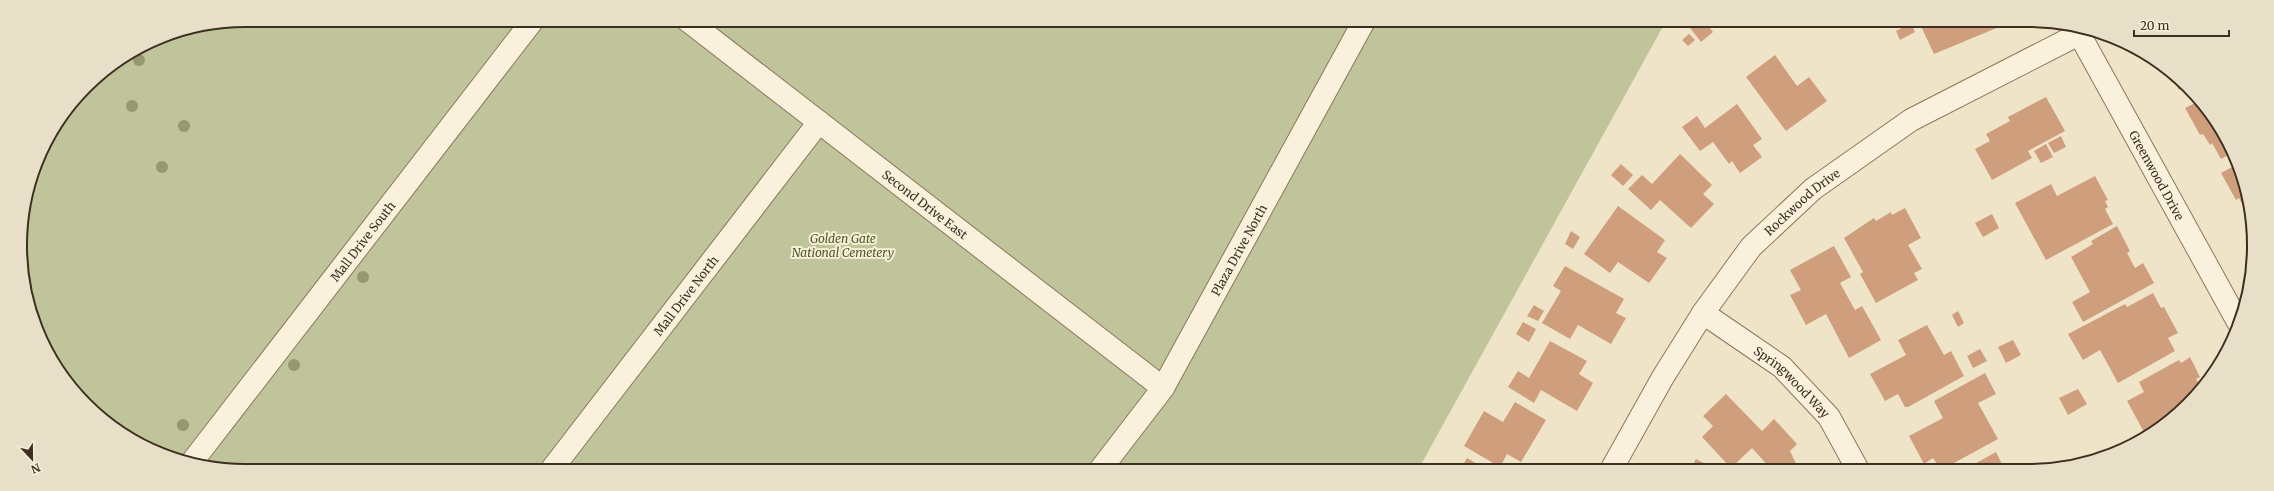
<svg xmlns="http://www.w3.org/2000/svg" width="2274" height="491" viewBox="0 0 2274 491" font-family="Merriweather,serif">
  <style>
    .cemetery { fill: #bfc49a }
    .building { fill: #cf9f7d }
    .lines { fill: none; stroke-linecap: round; stroke-linejoin: round }
    .street-casing { stroke: #8d765c; stroke-width: 24 }
    .street { stroke: #faf1dc; stroke-width: 22 }
    .tree { fill: #96986f }
    .labels { text-anchor: middle; dominant-baseline: central; stroke-width: 4; stroke-linejoin: round; paint-order: stroke }
    .street-label { font-size: 12px; fill: #3d2e20; stroke: #f7eed8 }
    .park-label { font-size: 12px; font-style: italic; fill: #4d5a26; stroke: #f7eed8 }
    .rim { fill: none; stroke: #3d2e20; stroke-width: 2 }
  </style>
  <rect width="100%" height="100%" fill="#f0e4c8"/>
  <!-- cemetery -->
  <path class="cemetery" d="M 246,20 L 1666,21 L 1418,470 L 216,469 L 146,448 L 76,394 L 32,318 L 20,231 L 37,159 L 86,86 L 159,37 Z"/>
  <!-- building -->
  <g class="building">
    <path d="M 1690,22 L 1705,22 L 1713,32 L 1701,42 L 1687,24 Z"/>
    <path d="M 1919,22 L 1997,22 L 1999,27 L 1934,54 Z"/>
    <path d="M 1911,23 L 1915,32 L 1900,40 L 1896,31 Z"/>
    <path d="M 1689,34 L 1695,40 L 1688,46 L 1682,40 Z"/>
    <path d="M 1775,55 L 1797,86 L 1809,77 L 1827,101 L 1786,131 L 1746,77 Z"/>
    <path d="M 2172,77 L 2183,87 L 2179,90 Z"/>
    <path d="M 2046,97 L 2065,131 L 2028,151 L 2032,158 L 1992,180 L 1975,149 L 1990,141 L 1986,134 L 2010,121 L 2008,117 Z"/>
    <path d="M 2199,101 L 2207,108 L 2230,154 L 2221,159 L 2212,143 L 2210,145 L 2203,134 L 2200,135 L 2185,108 Z"/>
    <path d="M 1737,104 L 1762,139 L 1753,145 L 1762,157 L 1740,173 L 1732,161 L 1729,164 L 1713,142 L 1700,151 L 1682,127 L 1697,116 L 1705,128 Z"/>
    <path d="M 2061,136 L 2066,147 L 2054,153 L 2048,143 Z"/>
    <path d="M 2046,144 L 2053,157 L 2041,163 L 2034,151 Z"/>
    <path d="M 1680,154 L 1712,185 L 1703,194 L 1714,204 L 1691,228 L 1660,200 L 1651,210 L 1628,189 L 1642,175 L 1652,184 Z"/>
    <path d="M 1621,164 L 1633,175 L 1623,186 L 1611,175 Z"/>
    <path d="M 2236,165 L 2246,187 L 2248,209 L 2245,210 L 2239,198 L 2236,200 L 2221,173 Z"/>
    <path d="M 2095,176 L 2108,200 L 2105,201 L 2108,207 L 2105,209 L 2113,224 L 2046,260 L 2015,203 L 2051,184 L 2057,196 Z"/>
    <path d="M 1618,206 L 1665,240 L 1657,252 L 1667,258 L 1649,283 L 1618,262 L 1610,273 L 1584,254 Z"/>
    <path d="M 1905,208 L 1921,238 L 1908,245 L 1922,269 L 1914,273 L 1918,280 L 1876,303 L 1860,274 L 1863,272 L 1844,238 L 1874,218 L 1876,221 L 1891,212 L 1892,215 Z"/>
    <path d="M 1992,214 L 1999,228 L 1983,237 L 1975,223 Z"/>
    <path d="M 2117,226 L 2130,251 L 2127,253 L 2135,268 L 2143,263 L 2154,283 L 2083,322 L 2072,302 L 2090,292 L 2071,257 L 2093,244 L 2091,241 Z"/>
    <path d="M 1571,231 L 1580,237 L 1573,249 L 1565,244 Z"/>
    <path d="M 1834,246 L 1851,277 L 1840,283 L 1855,310 L 1862,306 L 1881,340 L 1849,358 L 1826,314 L 1806,325 L 1790,295 L 1801,290 L 1790,270 Z"/>
    <path d="M 1565,266 L 1624,299 L 1616,313 L 1626,318 L 1611,344 L 1578,325 L 1570,339 L 1542,323 L 1561,291 L 1553,286 Z"/>
    <path d="M 2153,293 L 2161,308 L 2164,307 L 2178,333 L 2168,338 L 2175,351 L 2118,383 L 2100,350 L 2083,360 L 2068,334 L 2125,304 L 2127,307 Z"/>
    <path d="M 1534,305 L 1544,311 L 1538,321 L 1527,316 Z"/>
    <path d="M 1958,311 L 1964,323 L 1958,327 L 1952,315 Z"/>
    <path d="M 1523,322 L 1536,329 L 1529,342 L 1516,334 Z"/>
    <path d="M 1927,325 L 1944,355 L 1951,351 L 1964,376 L 1908,407 L 1905,407 L 1898,394 L 1885,401 L 1870,374 L 1906,355 L 1898,340 Z"/>
    <path d="M 2013,340 L 2021,355 L 2006,363 L 1998,347 Z"/>
    <path d="M 1550,341 L 1587,361 L 1579,374 L 1593,383 L 1577,411 L 1541,390 L 1534,403 L 1508,387 L 1518,371 L 1529,378 Z"/>
    <path d="M 1980,349 L 1987,361 L 1973,368 L 1967,356 Z"/>
    <path d="M 2190,357 L 2200,377 L 2196,379 L 2201,387 L 2188,405 L 2145,434 L 2127,401 L 2144,392 L 2139,382 L 2179,360 L 2181,363 Z"/>
    <path d="M 1985,373 L 1996,394 L 1978,403 L 1998,439 L 1941,470 L 1933,458 L 1924,464 L 1909,436 L 1943,418 L 1934,401 Z"/>
    <path d="M 2078,389 L 2087,404 L 2068,415 L 2059,398 Z"/>
    <path d="M 1726,394 L 1762,431 L 1774,419 L 1797,444 L 1790,451 L 1799,470 L 1772,470 L 1752,448 L 1731,468 L 1702,437 L 1713,426 L 1703,416 Z"/>
    <path d="M 1515,402 L 1546,420 L 1521,462 L 1507,454 L 1500,467 L 1464,446 L 1484,411 L 1503,422 Z"/>
    <path d="M 1996,452 L 2005,470 L 1971,470 L 1969,467 Z"/>
    <path d="M 1467,458 L 1487,470 L 1460,470 Z"/>
    <path d="M 1696,459 L 1717,470 L 1690,470 Z"/>
  </g>
  <g class="lines">
    <!-- street casing -->
    <g class="street-casing">
      <g id="street">
        <path id="s1" d="M 687,20 L 1163,388"/>
        <path id="s2" d="M 2076,28 L 2238,322"/>
        <path id="s3" d="M 1703,313 L 1782,367 L 1829,417 L 1858,470"/>
        <path id="s4" d="M 192,462 L 533,20"/>
        <path id="s5" d="M 552,469 L 819,122"/>
        <path id="s6" d="M 1100,470 L 1163,388 L 1364,21"/>
        <path id="s7" d="M 1611,470 L 1663,377 L 1703,313 L 1751,247 L 1813,189 L 1911,120 L 2085,31"/>
      </g>
    </g>
    <!-- street -->
    <use href="#street" class="street"/>
  </g>
  <!-- trees -->
  <g class="tree">
    <circle cx="139" cy="60" r="6"/>
    <circle cx="132" cy="106" r="6"/>
    <circle cx="184" cy="126" r="6"/>
    <circle cx="162" cy="167" r="6"/>
    <circle cx="363" cy="277" r="6"/>
    <circle cx="294" cy="365" r="6"/>
    <circle cx="183" cy="425" r="6"/>
  </g>
  <g class="labels">
    <!-- street labels -->
    <g class="street-label">
      <text stroke="none"><textPath href="#s2" startOffset="168">Greenwood Drive</textPath></text>
      <text stroke="none"><textPath href="#s7" startOffset="332">Rockwood Drive</textPath></text>
      <text stroke="none"><textPath href="#s1" startOffset="301">Second Drive East</textPath></text>
      <text stroke="none"><textPath href="#s4" startOffset="279">Mall Drive South</textPath></text>
      <text stroke="none"><textPath href="#s6" startOffset="261">Plaza Drive North</textPath></text>
      <text stroke="none"><textPath href="#s5" startOffset="219">Mall Drive North</textPath></text>
      <text stroke="none"><textPath href="#s3" startOffset="113">Springwood Way</textPath></text>
    </g>
    <!-- park labels -->
    <g class="park-label">
      <text x="843" y="238">Golden Gate<tspan x="843" dy="14">National Cemetery</tspan></text>
    </g>
  </g>
  <!-- crop -->
  <path d="M0 0H2274V491H0ZM245 27H2029A218 218 0 0 1 2247 245V246A218 218 0 0 1 2029 464H245A218 218 0 0 1 27 246V245A218 218 0 0 1 245 27Z" fill="#e8dfc9" fill-rule="evenodd"/>
  <path class="rim" d="M245 27H2029A218 218 0 0 1 2247 245V246A218 218 0 0 1 2029 464H245A218 218 0 0 1 27 246V245A218 218 0 0 1 245 27Z"/>
  <!-- north arrow -->
  <g transform="translate(32 459) rotate(158)" stroke="#f7eed8" stroke-width="3" paint-order="stroke">
  <path d="M0-3L7 15L0 10L-7 15Z" fill="#3d2e20"/>
  <text y="-6" font-size="11" font-weight="bold" text-anchor="middle" fill="#3d2e20">N</text>
  </g>
  <!-- scale -->
  <path d="M2134 30v6h95v-6" fill="none" stroke="#3d2e20" stroke-width="2"/>
  <text x="2140" y="30" font-size="12" fill="#3d2e20" stroke="#f7eed8" stroke-width="3" paint-order="stroke">20 m</text>
</svg>
